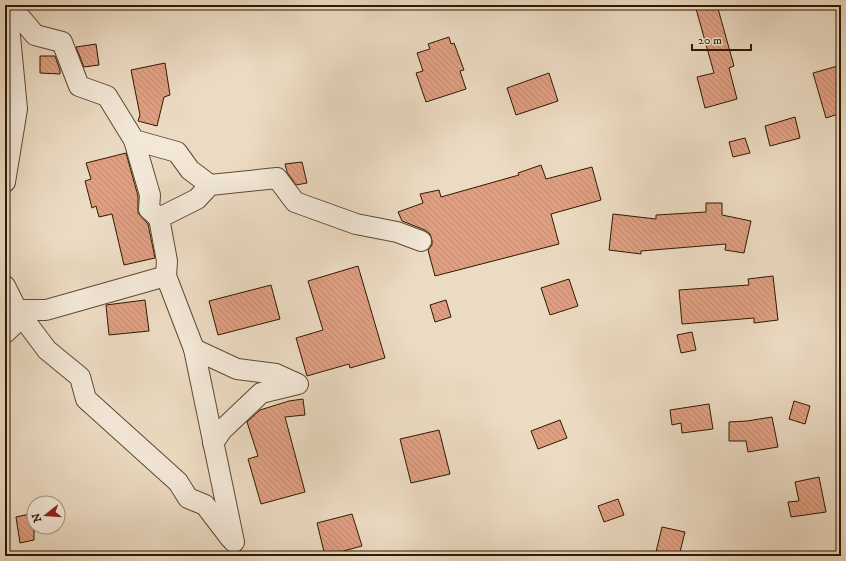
<svg xmlns="http://www.w3.org/2000/svg" width="846" height="561" viewBox="0 0 846 561" font-family="'IM FELL DW Pica',serif">
  <style>
    .building { fill: url(#building-back-hatch); stroke: #2f1900 }
    .lines { fill: none; stroke-linecap: round; stroke-linejoin: round }
    .minor-casing { stroke: #5e4a31; stroke-width: 22 }
    .minor { stroke: #f3e8d8; stroke-width: 20 }
  </style>
  <defs>
    <pattern id="building-back-hatch" width="6" height="6" patternUnits="userSpaceOnUse"><rect width="6" height="6" fill="#e19f82"/><path d="M-1 5l2 2M0 0l6 6M5-1l2 2" fill="none" stroke="#c1886e"/></pattern>
  </defs>
  <rect width="100%" height="100%" fill="#ecdbc3"/>
  <filter id="stains"><feTurbulence type="fractalNoise" baseFrequency=".005" numOctaves="4"/><feColorMatrix values="0 0 0 0 .2 0 0 0 0 .09 0 0 0 0 .02 0 0 0 .5 -.17"/></filter>
  <radialGradient id="worn" r=".72"><stop offset=".6" stop-color="#630" stop-opacity="0"/><stop offset="1" stop-color="#630" stop-opacity=".3"/></radialGradient>
  <!-- building -->
  <g class="building">
    <path d="M 695,5 L 717,5 L 734,66 L 729,68 L 737,99 L 705,108 L 697,77 L 714,73 Z"/>
    <path d="M 449,37 L 451,44 L 454,43 L 464,70 L 460,71 L 466,89 L 426,102 L 416,73 L 423,71 L 417,53 L 430,49 L 428,44 Z"/>
    <path d="M 96,44 L 99,65 L 84,67 L 76,47 Z"/>
    <path d="M 40,56 L 55,56 L 60,70 L 60,74 L 40,73 Z"/>
    <path d="M 165,63 L 170,95 L 164,97 L 157,126 L 138,121 L 140,115 L 131,70 Z"/>
    <path d="M 841,65 L 841,113 L 826,118 L 813,73 Z"/>
    <path d="M 549,73 L 558,101 L 516,115 L 507,88 Z"/>
    <path d="M 795,117 L 800,138 L 770,146 L 765,126 Z"/>
    <path d="M 745,138 L 750,153 L 733,157 L 729,142 Z"/>
    <path d="M 126,153 L 138,196 L 138,213 L 148,224 L 155,258 L 124,265 L 112,214 L 99,217 L 96,206 L 92,208 L 85,181 L 91,179 L 86,163 Z"/>
    <path d="M 302,162 L 307,183 L 296,185 L 287,172 L 285,164 Z"/>
    <path d="M 541,165 L 546,179 L 592,167 L 601,200 L 551,214 L 559,244 L 435,276 L 428,250 L 432,245 L 432,240 L 430,234 L 425,230 L 402,221 L 398,212 L 423,203 L 420,194 L 439,190 L 441,197 L 519,175 L 518,173 Z"/>
    <path d="M 706,203 L 722,203 L 722,215 L 751,221 L 744,253 L 725,250 L 726,244 L 641,251 L 641,254 L 609,250 L 613,214 L 656,219 L 656,215 L 706,212 Z"/>
    <path d="M 358,266 L 385,358 L 350,368 L 349,364 L 307,376 L 296,338 L 323,330 L 308,281 Z"/>
    <path d="M 773,276 L 778,320 L 754,323 L 754,318 L 682,324 L 679,290 L 749,285 L 748,279 Z"/>
    <path d="M 569,279 L 578,306 L 550,315 L 541,288 Z"/>
    <path d="M 271,285 L 280,319 L 218,335 L 209,301 Z"/>
    <path d="M 145,300 L 149,331 L 109,335 L 106,305 Z"/>
    <path d="M 446,300 L 451,317 L 435,322 L 430,305 Z"/>
    <path d="M 692,332 L 696,350 L 681,353 L 677,335 Z"/>
    <path d="M 303,399 L 305,415 L 285,417 L 305,492 L 261,504 L 248,459 L 258,456 L 247,422 L 260,410 L 289,401 Z"/>
    <path d="M 794,401 L 810,406 L 805,424 L 789,419 Z"/>
    <path d="M 709,404 L 713,429 L 682,433 L 681,423 L 672,425 L 670,410 Z"/>
    <path d="M 772,417 L 778,447 L 748,452 L 746,441 L 729,441 L 729,422 L 747,421 Z"/>
    <path d="M 560,420 L 567,438 L 538,449 L 531,431 Z"/>
    <path d="M 439,430 L 450,474 L 411,483 L 400,439 Z"/>
    <path d="M 819,477 L 826,512 L 791,517 L 788,502 L 799,501 L 795,482 Z"/>
    <path d="M 618,499 L 624,515 L 604,522 L 598,506 Z"/>
    <path d="M 34,513 L 34,540 L 20,543 L 16,517 Z"/>
    <path d="M 352,514 L 362,546 L 325,556 L 317,523 Z"/>
    <path d="M 662,527 L 685,532 L 679,556 L 655,556 Z"/>
  </g>
  <g class="lines">
    <!-- minor casing -->
    <g class="minor-casing">
      <g id="minor">
        <path d="M 10,5 L 35,35 L 62,42 L 79,86 L 107,96 L 134,140 L 177,152 L 190,170 L 210,185"/>
        <path d="M 134,140 L 150,195 L 149,209 L 159,218"/>
        <path d="M 5,182 L 17,109 L 7,5"/>
        <path d="M 166,276 L 167,261 L 159,218 L 197,199 L 210,185 L 277,178 L 295,202 L 356,224 L 397,232 L 421,241"/>
        <path d="M 5,286 L 17,310 L 46,310 L 166,276 L 194,349 L 234,542"/>
        <path d="M 17,310 L 47,350 L 80,377 L 86,399 L 178,482 L 188,498 L 205,505 L 231,539"/>
        <path d="M 5,333 L 22,317"/>
        <path d="M 194,349 L 237,369 L 276,374 L 298,384 L 261,393 L 222,430 L 213,443"/>
      </g>
    </g>
    <!-- minor -->
    <use href="#minor" class="minor"/>
  </g>
  <!-- margin -->
  <rect width="846" height="561" fill="none" stroke="#ecdbc3" stroke-width="20"/>
  <rect x="6" y="6" width="834" height="549" fill="none" stroke="#2f1900" stroke-width="2"/>
  <rect x="10" y="10" width="826" height="541" fill="none" stroke="#2f1900"/>
  <!-- north arrow -->
  <g transform="translate(46 515) rotate(253)"><circle r="19" fill="#f3e8d8" stroke="#a59582"/>
  <path d="M0-3L7 15L0 10L-7 15Z" fill="#8f2418"/>
  <text y="-6" font-size="11" font-weight="bold" text-anchor="middle" fill="#2f1900">N</text>
  </g>
  <!-- scale -->
  <path d="M692 44v6h59v-6" fill="none" stroke="#2f1900" stroke-width="2"/>
  <text x="698" y="44" font-size="12" fill="#2f1900" stroke="#f3e8d8" stroke-width="3" paint-order="stroke">20 m</text>
  <rect width="100%" height="100%" filter="url(#stains)"/>
  <rect width="100%" height="100%" fill="url(#worn)"/>
</svg>
